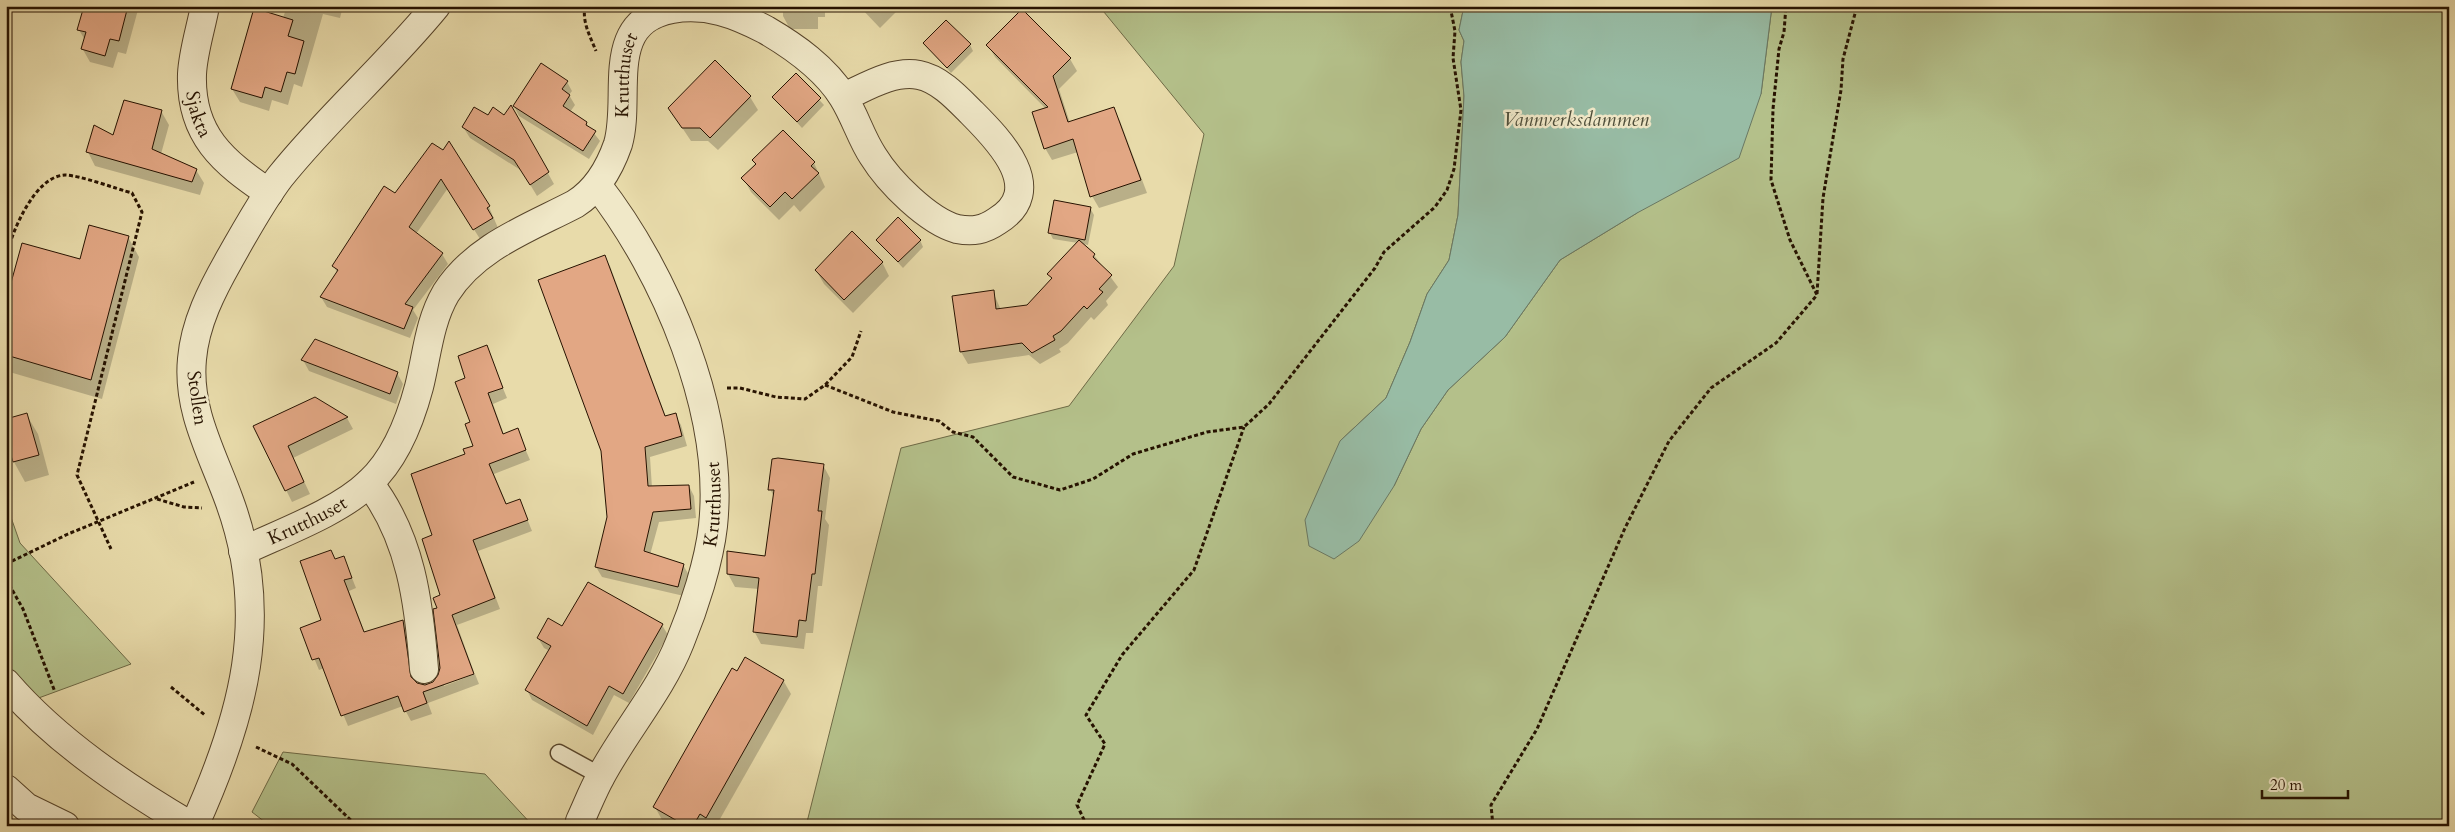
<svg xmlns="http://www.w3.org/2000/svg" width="2455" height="832" viewBox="0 0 2455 832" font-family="Cardo,serif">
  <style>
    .green { fill: #b4c08a; stroke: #6d6945 }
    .water { fill: #98bca5; stroke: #6a7863 }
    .shadow { fill: #0003 }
    .building { fill: #e2a784; stroke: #261200 }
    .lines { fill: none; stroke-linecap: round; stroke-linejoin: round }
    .lane-casing { stroke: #56442a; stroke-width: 19 }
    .street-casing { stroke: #56442a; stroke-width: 30 }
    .path { stroke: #261200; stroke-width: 3; stroke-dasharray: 4 2.5; stroke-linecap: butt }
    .lane { stroke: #f0e8c8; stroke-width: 16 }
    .street { stroke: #f0e8c8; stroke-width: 28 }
    .labels { text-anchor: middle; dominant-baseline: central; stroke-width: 5; stroke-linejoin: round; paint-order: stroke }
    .street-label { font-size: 19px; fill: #261200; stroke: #f0e8c8 }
    .water-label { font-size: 20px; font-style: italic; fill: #4e4e3a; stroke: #f0e8c8 }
  </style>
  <rect width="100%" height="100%" fill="#e8dbaa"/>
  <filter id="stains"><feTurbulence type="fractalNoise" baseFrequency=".004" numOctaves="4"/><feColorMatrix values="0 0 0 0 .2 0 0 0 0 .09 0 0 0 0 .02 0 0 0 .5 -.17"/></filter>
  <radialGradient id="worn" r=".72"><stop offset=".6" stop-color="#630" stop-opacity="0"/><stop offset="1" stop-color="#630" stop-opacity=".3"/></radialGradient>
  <!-- green -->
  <g class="green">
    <path d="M 1099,6 L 1464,6 L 1459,30 L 1464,41 L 1461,62 L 1464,96 L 1458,215 L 1449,260 L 1427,294 L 1410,342 L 1386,398 L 1340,441 L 1394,486 L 1421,429 L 1448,390 L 1505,337 L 1560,260 L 1637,213 L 1761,94 L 1772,6 L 2449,6 L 2449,826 L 806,826 L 901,448 L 1069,406 L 1174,266 L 1204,134 Z"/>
    <path d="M 6,503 L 20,543 L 131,664 L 6,710 Z"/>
    <path d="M 283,752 L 485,774 L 533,826 L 270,826 L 252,812 Z"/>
  </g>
  <!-- water -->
  <path class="water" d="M 1464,6 L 1772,6 L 1761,94 L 1739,158 L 1637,213 L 1560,260 L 1505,337 L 1448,390 L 1421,429 L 1394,486 L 1359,541 L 1334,559 L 1309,546 L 1305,520 L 1340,441 L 1386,398 L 1410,342 L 1427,294 L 1449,260 L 1458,215 L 1464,96 L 1461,62 L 1464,41 L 1459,30 Z"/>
  <!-- shadow -->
  <g class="shadow">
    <path d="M 83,6 L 139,6 L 126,54 L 118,52 L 113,68 L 90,62 L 82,48 L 85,40 L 79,30 L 84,9 Z"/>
    <path d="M 287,6 L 343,6 L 340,18 L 323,14 L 302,87 L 294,84 L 288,105 L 272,100 L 269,111 L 240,102 L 232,89 L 283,18 Z"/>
    <path d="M 783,6 L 825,6 L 825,17 L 818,17 L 818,29 L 790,29 L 783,16 Z"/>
    <path d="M 859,6 L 902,6 L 880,28 Z"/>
    <path d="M 924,43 L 970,45 L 973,51 L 951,73 Z"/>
    <path d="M 988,45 L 1070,59 L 1077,71 L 1059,89 L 1070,123 L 1113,109 L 1120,121 L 1147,193 L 1099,208 L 1092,196 L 1078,152 L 1052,160 L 1045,148 L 1046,109 L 995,57 Z"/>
    <path d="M 715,62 L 750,97 L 758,110 L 718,150 L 708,141 L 691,141 L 669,108 Z"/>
    <path d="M 796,75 L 824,105 L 802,128 L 774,97 Z"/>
    <path d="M 567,82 L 572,91 L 569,95 L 575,105 L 570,112 L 586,123 L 600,141 L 589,159 L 519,116 L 514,106 Z"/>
    <path d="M 511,107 L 554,184 L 537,196 L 522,171 L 470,138 L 463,127 L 488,117 L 505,117 Z"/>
    <path d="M 161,111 L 169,125 L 161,154 L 196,170 L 204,183 L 200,195 L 95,166 L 88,152 Z"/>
    <path d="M 783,132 L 814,163 L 825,187 L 800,212 L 794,205 L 779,220 L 751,192 L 743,178 Z"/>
    <path d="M 443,152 L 489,207 L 498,228 L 480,239 L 448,188 L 416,234 L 442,254 L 448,264 L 413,310 L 418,318 L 410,338 L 327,307 L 321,297 L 337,273 L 334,266 L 395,195 Z"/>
    <path d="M 1090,208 L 1094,215 L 1088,245 L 1083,244 L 1094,255 L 1118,287 L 1106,301 L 1108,305 L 1094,320 L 1091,317 L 1068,343 L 1059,349 L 1061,352 L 1040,364 L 1029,355 L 968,364 L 961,352 L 954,297 L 993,292 L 1001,310 L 1028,306 L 1052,279 L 1049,274 L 1078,243 L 1053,239 L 1050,233 Z"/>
    <path d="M 128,237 L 139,257 L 102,399 L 6,371 L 6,302 Z"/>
    <path d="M 877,240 L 920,240 L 923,247 L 903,268 Z"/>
    <path d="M 604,256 L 610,266 L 666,417 L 675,415 L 681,425 L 687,446 L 650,457 L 652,488 L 689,486 L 694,496 L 696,518 L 659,522 L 650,555 L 683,565 L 689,575 L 684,596 L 602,577 L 596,567 L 609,517 Z"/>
    <path d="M 882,262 L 889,276 L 853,313 L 824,284 L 816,270 Z"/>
    <path d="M 486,347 L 507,398 L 493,404 L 504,435 L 517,430 L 530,460 L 494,474 L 507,505 L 520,501 L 532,531 L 478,551 L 500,609 L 457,625 L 474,672 L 444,683 L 444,686 L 475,674 L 479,684 L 428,703 L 432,714 L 411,721 L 403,706 L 348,726 L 324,668 L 319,670 L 302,629 L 322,621 L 336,560 L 344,558 L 356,588 L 349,591 L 365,633 L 403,621 L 409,632 L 415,683 L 425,686 L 434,683 L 439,676 L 438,608 L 442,596 L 434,536 L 467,454 L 475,446 L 466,379 Z"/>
    <path d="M 303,360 L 397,373 L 403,384 L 396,404 L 309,371 Z"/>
    <path d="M 315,398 L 347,418 L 353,429 L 293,458 L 310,494 L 292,502 L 255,427 Z"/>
    <path d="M 26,414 L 38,434 L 49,475 L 25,482 L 14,462 L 6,434 Z"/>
    <path d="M 823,465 L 830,478 L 825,519 L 829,525 L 822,586 L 818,586 L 813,633 L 806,633 L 804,649 L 761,644 L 754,631 L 759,589 L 735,587 L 728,574 L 766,557 L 774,497 L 770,489 Z"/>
    <path d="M 662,625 L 668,635 L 629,703 L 614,695 L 593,735 L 532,700 L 527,690 L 550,651 L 544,648 L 538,638 L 562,627 Z"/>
    <path d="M 738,673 L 783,680 L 791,694 L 716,826 L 672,826 L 662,820 L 655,807 Z"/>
  </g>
  <!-- building -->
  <g class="building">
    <path d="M 84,6 L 128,6 L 119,41 L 110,39 L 105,56 L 81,49 L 86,32 L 77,30 Z"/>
    <path d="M 254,8 L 293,20 L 288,36 L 304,41 L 295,74 L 287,72 L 281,92 L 265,87 L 262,98 L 231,89 Z"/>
    <path d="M 1022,9 L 1071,58 L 1053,76 L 1068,122 L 1114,107 L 1141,180 L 1090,197 L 1073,139 L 1044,149 L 1032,112 L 1048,107 L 986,45 Z"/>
    <path d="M 946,20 L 971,44 L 947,68 L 923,43 Z"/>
    <path d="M 715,60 L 751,96 L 710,138 L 700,128 L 682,128 L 668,108 Z"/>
    <path d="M 541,63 L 568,81 L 562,89 L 570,95 L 563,106 L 587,122 L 586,125 L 596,131 L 583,151 L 513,106 Z"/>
    <path d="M 796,73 L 821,98 L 797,122 L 772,97 Z"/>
    <path d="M 124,100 L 162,110 L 152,149 L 197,169 L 192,182 L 86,152 L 94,125 L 113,135 Z"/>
    <path d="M 511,105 L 549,172 L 530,185 L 514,160 L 462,127 L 474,107 L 488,115 L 493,107 L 504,115 Z"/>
    <path d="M 783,130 L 815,162 L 811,166 L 819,173 L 792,199 L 785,192 L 770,207 L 741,178 L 756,164 L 752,160 Z"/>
    <path d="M 449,141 L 490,206 L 487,208 L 493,218 L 473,230 L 441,179 L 409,227 L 443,253 L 405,304 L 413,307 L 404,329 L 320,297 L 338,270 L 332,266 L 384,186 L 395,193 L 432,143 L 443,150 Z"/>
    <path d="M 1054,200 L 1091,207 L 1085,240 L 1048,233 Z"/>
    <path d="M 898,217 L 921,240 L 898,262 L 876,240 Z"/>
    <path d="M 89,225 L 129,236 L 91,380 L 6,355 L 6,301 L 22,243 L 80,259 Z"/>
    <path d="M 852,231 L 883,262 L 844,300 L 815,270 Z"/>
    <path d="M 1079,240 L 1095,254 L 1093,257 L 1112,275 L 1099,289 L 1103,292 L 1087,309 L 1084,306 L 1061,331 L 1053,336 L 1055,340 L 1032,353 L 1022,343 L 960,352 L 952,296 L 994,290 L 996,309 L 1027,305 L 1052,278 L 1047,274 Z"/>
    <path d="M 605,255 L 665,416 L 676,413 L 682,436 L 645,447 L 648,486 L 689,485 L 691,509 L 653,512 L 644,551 L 684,564 L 678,587 L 595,567 L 607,517 L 601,451 L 538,280 Z"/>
    <path d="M 315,339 L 398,372 L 390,394 L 301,360 Z"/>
    <path d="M 487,345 L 503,388 L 488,393 L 503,434 L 518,428 L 526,450 L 489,464 L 506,504 L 520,499 L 528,520 L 473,540 L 495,598 L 452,615 L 474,674 L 423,692 L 427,703 L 404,712 L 398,696 L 341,716 L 319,658 L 312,660 L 300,628 L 321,620 L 300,561 L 331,550 L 335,559 L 344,556 L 352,578 L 344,580 L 364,632 L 403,620 L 411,677 L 417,683 L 425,685 L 433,682 L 438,675 L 440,668 L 433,609 L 437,608 L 433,598 L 440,595 L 422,539 L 432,535 L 411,474 L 465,454 L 463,449 L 473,446 L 465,424 L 470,422 L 455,382 L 465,378 L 458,356 Z"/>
    <path d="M 315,397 L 348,417 L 288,446 L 304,482 L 285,491 L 253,426 Z"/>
    <path d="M 27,413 L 39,455 L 13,462 L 6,439 L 6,419 Z"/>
    <path d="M 778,458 L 824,464 L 818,511 L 822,511 L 815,574 L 812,574 L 806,621 L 799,620 L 797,637 L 753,632 L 759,578 L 727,574 L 727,551 L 765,556 L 774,490 L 768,490 L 772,459 Z"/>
    <path d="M 588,582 L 663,624 L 623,694 L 609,686 L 587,726 L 525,690 L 551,646 L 537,638 L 548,618 L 562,626 Z"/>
    <path d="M 745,657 L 784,680 L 706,818 L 700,814 L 693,826 L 686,826 L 653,807 L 732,668 L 737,671 Z"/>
  </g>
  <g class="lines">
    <!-- lane casing -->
    <g class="lane-casing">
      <path id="lane" d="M 559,753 L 601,776"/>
    </g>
    <!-- street casing -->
    <g class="street-casing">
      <g id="street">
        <path id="s1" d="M 205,6 C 201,28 193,52 192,74 C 190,135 223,162 269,193"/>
        <path d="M 369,483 C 411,537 419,603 424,669"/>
        <path id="s2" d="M 243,551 C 281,533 339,512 369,483 C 395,459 410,421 419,387 C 427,355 429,322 446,293 C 475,247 529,228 575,204 C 596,191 610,167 618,144 C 632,96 602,22 672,9 C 707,3 735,14 766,30 C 795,47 825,68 843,97 C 855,116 861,138 873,156 C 889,182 928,221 957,229 C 973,232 984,230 997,221 C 1048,190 999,140 972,113 C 958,99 940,79 919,75 C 893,70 866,87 844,97"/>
        <path d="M 6,683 C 57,742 125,787 191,826"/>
        <path d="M 6,789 L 26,807 L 65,826"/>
        <path id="s3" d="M 580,821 C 587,806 593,790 601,776 C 625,731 661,690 680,642 C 694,608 709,562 713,526 C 725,413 666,273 597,185"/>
        <path d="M 194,826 C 243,718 272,616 229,500 C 212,453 187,410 192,359 C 195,323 212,290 229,260 C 245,232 261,202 280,177 C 327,118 387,66 436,6"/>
      </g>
    </g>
    <!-- path -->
    <g class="path">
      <path d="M 585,6 C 582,22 590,36 596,51"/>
      <path d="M 6,257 C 12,231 35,176 65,175 C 79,175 117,189 132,193 L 142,212 L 77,475 L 111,549"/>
      <path d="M 1817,294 L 1823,198 L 1841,90 L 1843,59 L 1857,6"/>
      <path d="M 825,385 L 893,412 L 939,421 L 953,432 L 973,437 L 1013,477 L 1060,490 L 1093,479 L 1133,454 L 1207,432 L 1244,427 L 1269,404 L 1375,268 L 1384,252 L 1435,207 L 1447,190 L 1454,169 L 1461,110 L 1453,58 L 1455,31 L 1450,6"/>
      <path d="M 727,388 L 740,388 L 776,397 L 805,399 L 825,385 L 852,357 L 861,331"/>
      <path d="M 157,499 L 184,507 L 202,508"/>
      <path d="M 6,564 L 68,534 L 194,482"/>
      <path d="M 6,579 L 23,609 L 55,692"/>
      <path d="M 171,687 L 206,716"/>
      <path d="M 256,747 L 292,764 L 357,826"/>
      <path d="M 1087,826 L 1077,805 L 1105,744 L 1086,715 L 1122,655 L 1194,570 L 1244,427"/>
      <path d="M 1493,826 L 1491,805 L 1537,729 L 1625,528 L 1669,441 L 1711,388 L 1776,343 L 1817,295 L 1790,240 L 1771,180 L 1773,109 L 1779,49 L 1784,32 L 1786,6"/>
    </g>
    <!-- lane -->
    <use href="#lane" class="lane"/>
    <!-- street -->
    <use href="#street" class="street"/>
  </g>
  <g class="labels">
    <!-- street labels -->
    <g class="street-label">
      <text stroke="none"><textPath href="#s2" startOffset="655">Krutthuset</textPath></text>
      <text stroke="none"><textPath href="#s1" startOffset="110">Sjakta</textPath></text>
      <text transform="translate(197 398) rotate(82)">Stollen</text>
      <text stroke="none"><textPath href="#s3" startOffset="348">Krutthuset</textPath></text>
      <text stroke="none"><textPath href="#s2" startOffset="71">Krutthuset</textPath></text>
    </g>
    <!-- water labels -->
    <g class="water-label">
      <text x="1576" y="119">Vannverksdammen</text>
    </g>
  </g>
  <!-- margin -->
  <rect width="2455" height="832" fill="none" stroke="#e8dbaa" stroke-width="25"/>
  <rect x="8" y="8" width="2440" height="817" fill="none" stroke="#261200" stroke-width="2.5"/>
  <rect x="12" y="12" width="2430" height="807" fill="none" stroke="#261200"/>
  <!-- scale -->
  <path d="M2262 790v8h86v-8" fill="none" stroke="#261200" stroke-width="2.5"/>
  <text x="2270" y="790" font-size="15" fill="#261200" stroke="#f0e8c8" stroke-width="4" paint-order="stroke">20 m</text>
  <rect width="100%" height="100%" filter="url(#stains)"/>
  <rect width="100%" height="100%" fill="url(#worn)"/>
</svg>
